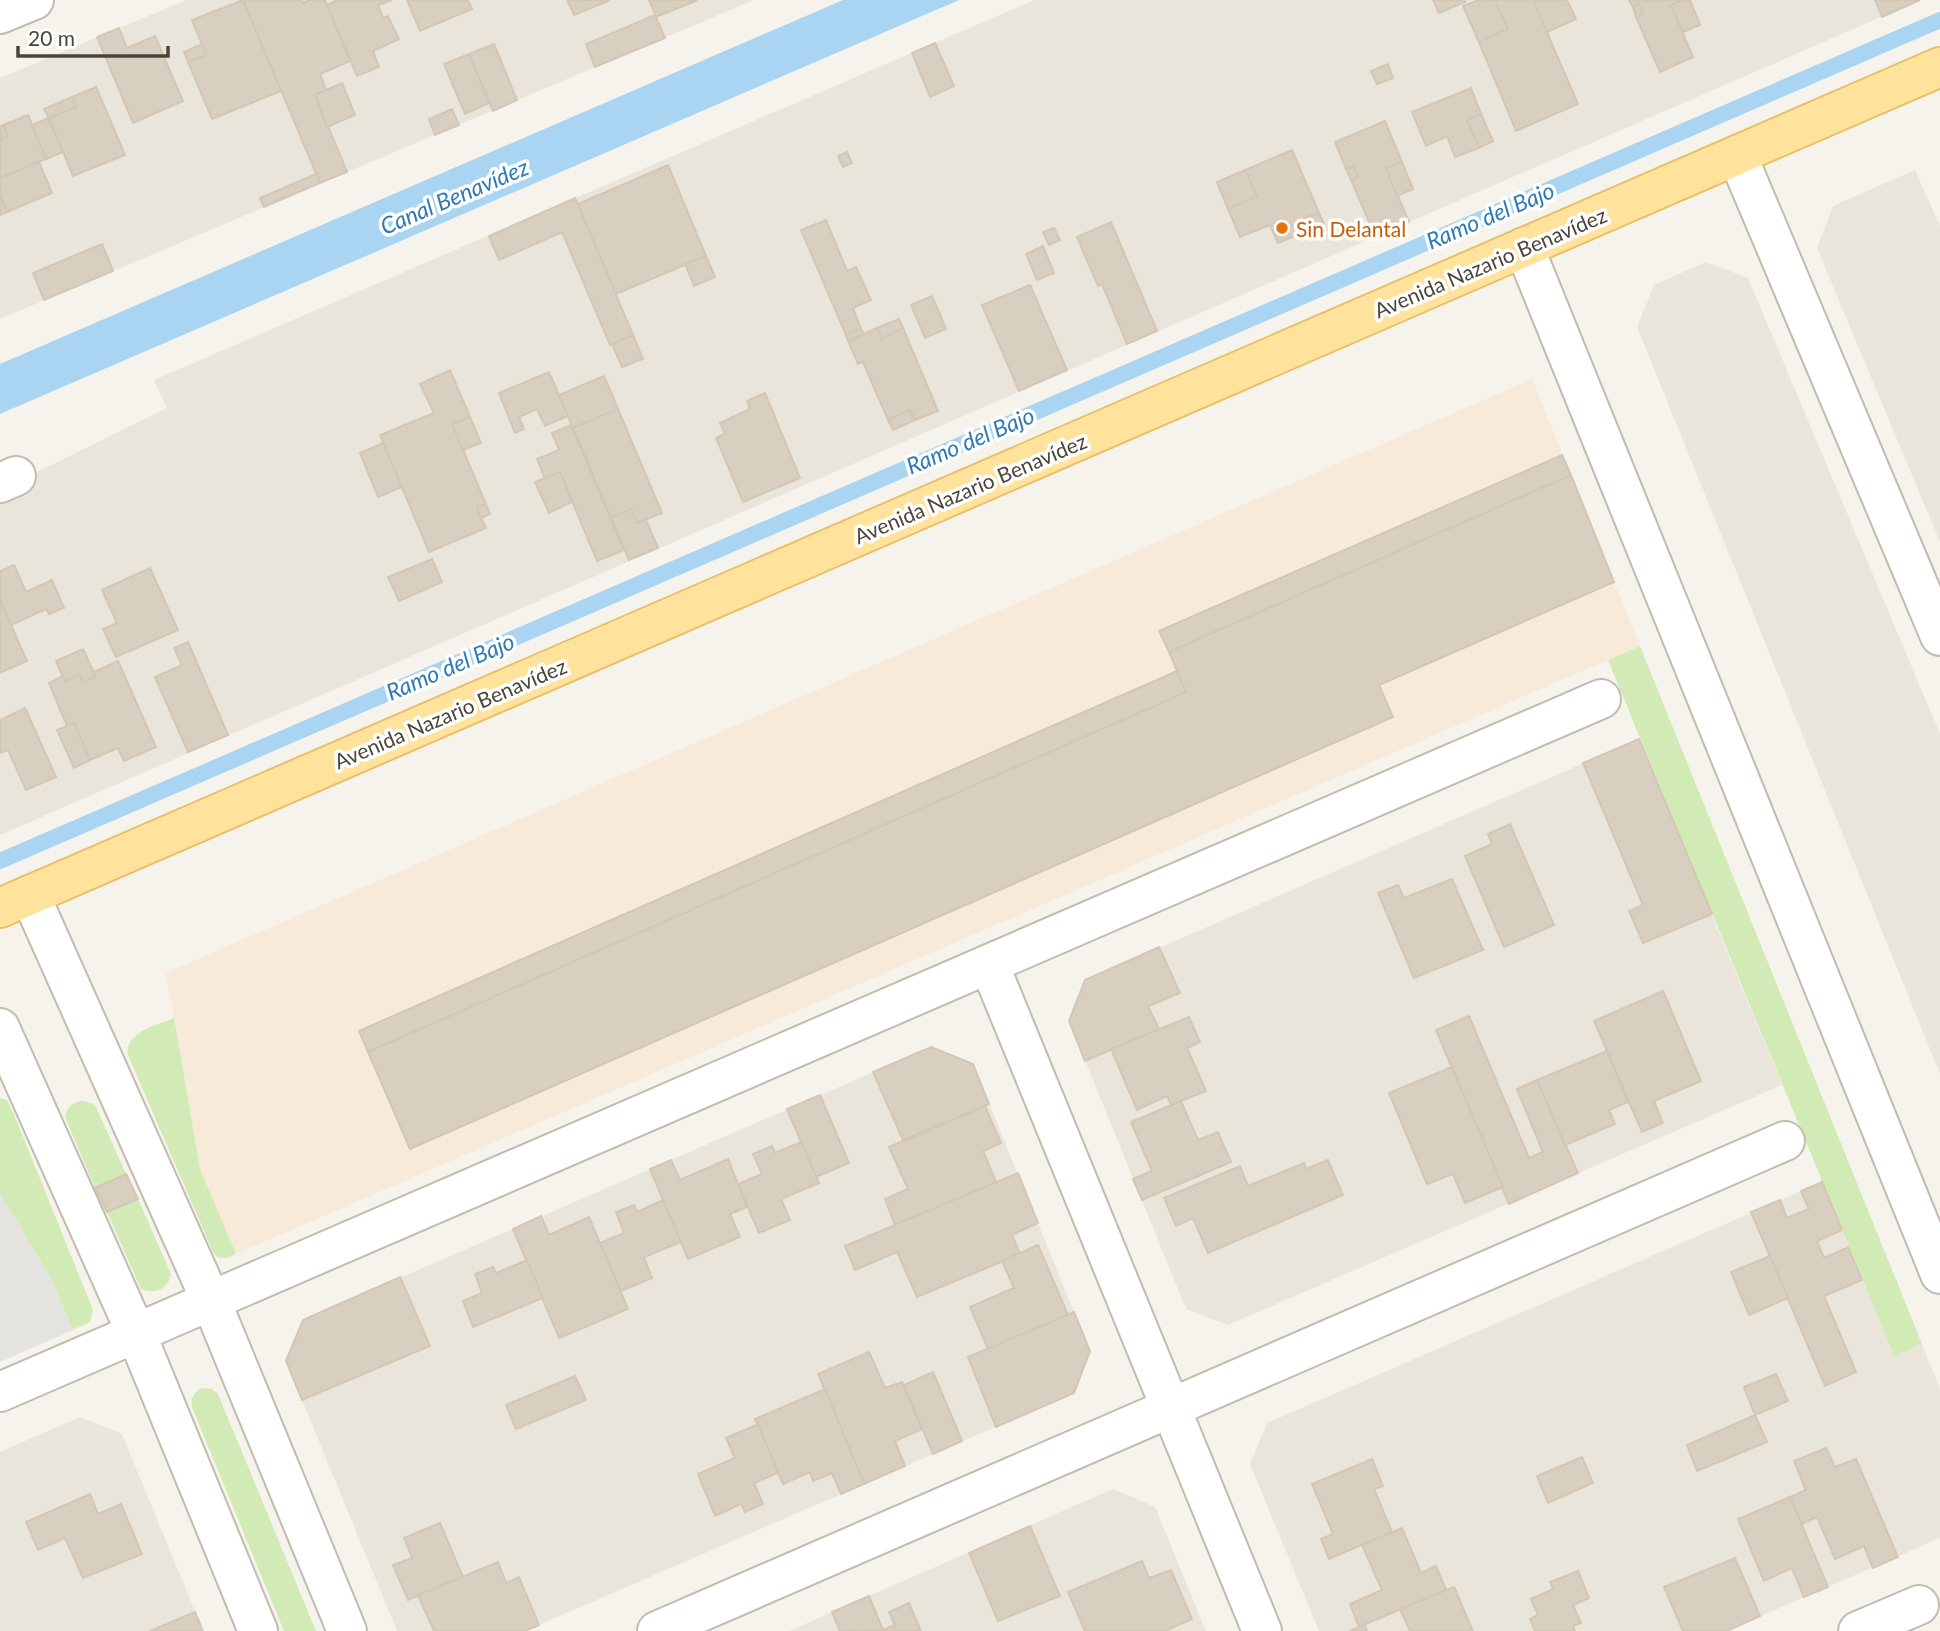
<svg xmlns="http://www.w3.org/2000/svg" width="1940" height="1631" viewBox="0 0 1940 1631" font-family="Lato,sans-serif">
  <style>
    .residential { fill: #eae5da }
    .commercial { fill: #f7ead8 }
    .green { fill: #d2eab5 }
    .parking { fill: #e5e3e0 }
    .water { fill: #a9d4f2 }
    .lines { fill: none; stroke-linecap: round; stroke-linejoin: round }
    .stream { stroke: #a9d4f2; stroke-width: 16 }
    .building { fill: #d8cfc1; stroke: #d3c7b4; stroke-width: 2 }
    .street-casing { stroke: #c2bbae; stroke-width: 42 }
    .primary-casing { stroke: #e6c16a; stroke-width: 42 }
    .street { stroke: #fff; stroke-width: 38 }
    .primary { stroke: #ffe39c; stroke-width: 38 }
    .food-dot { fill: #e8710a; stroke: #fff; stroke-width: 2.5 }
    .labels { text-anchor: middle; dominant-baseline: central; stroke-width: 7; stroke-linejoin: round; paint-order: stroke }
    .food-label { font-size: 21px; fill: #c56008; stroke: #fff; text-anchor: start }
    .street-label { font-size: 21px; fill: #4b4439; stroke: #fff }
    .water-label { font-size: 23px; font-style: italic; fill: #2e7ab2; stroke: #fff }
  </style>
  <rect width="100%" height="100%" fill="#f6f3ec"/>
  <!-- residential -->
  <g class="residential">
    <path d="M 186,0 L 754,0 L 0,319 L 0,78 Z"/>
    <path d="M 1034,0 L 1920,0 L 0,835 L 0,505 L 35,473 L 167,408 L 154,380 Z"/>
    <path d="M 1915,170 L 1940,226 L 1940,542 L 1817,248 L 1833,206 Z"/>
    <path d="M 1706,262 L 1748,278 L 1940,734 L 1940,1074 L 1637,327 L 1654,285 Z"/>
    <path d="M 1639,739 L 1782,1085 L 1228,1325 L 1186,1309 L 1069,1021 L 1085,980 Z"/>
    <path d="M 931,1047 L 973,1064 L 1090,1351 L 1074,1393 L 525,1631 L 397,1631 L 286,1361 L 303,1320 Z"/>
    <path d="M 1822,1182 L 1894,1356 L 1922,1344 L 1940,1389 L 1940,1538 L 1727,1631 L 1319,1631 L 1250,1464 L 1267,1423 Z"/>
    <path d="M 80,1417 L 122,1434 L 203,1631 L 0,1631 L 0,1452 Z"/>
    <path d="M 1113,1489 L 1155,1507 L 1206,1631 L 789,1631 Z"/>
  </g>
  <!-- commercial -->
  <path class="commercial" d="M 1532,379 L 1640,646 L 236,1254 L 200,1169 L 166,973 Z"/>
  <!-- green -->
  <g class="green">
    <path d="M 1640,646 L 1922,1344 L 1894,1356 L 1608,660 Z"/>
    <path d="M 174,1018 L 200,1169 L 236,1254 C 227,1258 222,1261 214,1254 L 128,1055 C 124,1032 158,1025 174,1018 Z"/>
    <path d="M 0,1098 L 7,1100 L 13,1112 L 93,1310 L 90,1322 L 73,1330 L 51,1279 L 0,1193 Z"/>
    <path d="M 84,1101 L 94,1104 L 96,1107 L 126,1174 L 95,1188 L 65,1117 C 67,1106 74,1101 84,1101 Z"/>
    <path d="M 138,1199 L 171,1274 C 168,1290 155,1294 141,1289 L 107,1212 Z"/>
    <path d="M 202,1388 L 212,1389 L 218,1394 L 316,1631 L 284,1631 L 192,1407 C 190,1399 194,1392 202,1388 Z"/>
  </g>
  <!-- parking -->
  <path class="parking" d="M 0,1193 L 51,1279 L 73,1330 L 0,1362 Z"/>
  <!-- water -->
  <path class="water" d="M 843,0 L 959,0 L 0,414 L 0,364 Z"/>
  <g class="lines">
    <!-- stream -->
    <path class="stream" d="M 0,861 L 1940,20"/>
  </g>
  <!-- building -->
  <g class="building">
    <path d="M 243,0 L 302,0 L 303,3 L 309,0 L 325,0 L 350,61 L 320,74 L 326,90 L 315,95 L 347,172 L 320,183 Z"/>
    <path d="M 243,0 L 281,91 L 212,119 L 188,62 L 206,55 L 192,20 Z"/>
    <path d="M 337,0 L 392,0 L 378,5 L 383,18 L 388,16 L 399,39 L 373,51 L 379,67 L 357,76 L 327,5 Z"/>
    <path d="M 407,0 L 468,0 L 472,9 L 420,31 Z"/>
    <path d="M 567,0 L 610,0 L 574,15 Z"/>
    <path d="M 649,0 L 698,0 L 656,17 Z"/>
    <path d="M 1433,0 L 1464,0 L 1465,2 L 1439,13 Z"/>
    <path d="M 1479,0 L 1495,0 L 1508,29 L 1479,42 L 1463,6 Z"/>
    <path d="M 1495,0 L 1533,0 L 1578,104 L 1516,131 L 1479,42 L 1508,29 Z"/>
    <path d="M 1533,0 L 1567,0 L 1576,19 L 1547,32 Z"/>
    <path d="M 1629,0 L 1683,0 L 1671,5 L 1693,57 L 1660,72 L 1636,17 L 1643,14 L 1639,4 L 1633,7 Z"/>
    <path d="M 1683,0 L 1690,0 L 1700,25 L 1683,32 L 1671,5 Z"/>
    <path d="M 1875,0 L 1920,0 L 1882,17 Z"/>
    <path d="M 1639,4 L 1643,14 L 1636,17 L 1633,7 Z"/>
    <path d="M 655,15 L 665,38 L 595,67 L 586,44 Z"/>
    <path d="M 119,28 L 127,48 L 155,36 L 183,101 L 133,123 L 97,37 Z"/>
    <path d="M 935,43 L 954,86 L 930,97 L 912,53 Z"/>
    <path d="M 202,44 L 206,55 L 188,62 L 184,52 Z"/>
    <path d="M 494,44 L 517,100 L 493,111 L 469,54 Z"/>
    <path d="M 469,54 L 489,103 L 465,114 L 444,64 Z"/>
    <path d="M 1388,64 L 1393,78 L 1377,84 L 1371,71 Z"/>
    <path d="M 342,83 L 355,115 L 327,127 L 315,95 Z"/>
    <path d="M 96,87 L 125,155 L 73,176 L 49,118 L 76,107 L 72,97 Z"/>
    <path d="M 1471,88 L 1481,114 L 1467,120 L 1479,148 L 1455,157 L 1447,136 L 1426,146 L 1412,112 Z"/>
    <path d="M 72,97 L 76,107 L 49,118 L 44,109 Z"/>
    <path d="M 452,109 L 459,125 L 435,135 L 429,119 Z"/>
    <path d="M 1481,114 L 1493,141 L 1479,148 L 1467,120 Z"/>
    <path d="M 28,115 L 46,159 L 0,178 L 0,139 L 8,136 L 3,125 Z"/>
    <path d="M 48,118 L 63,152 L 46,159 L 32,125 Z"/>
    <path d="M 1385,121 L 1402,162 L 1386,168 L 1409,222 L 1375,236 L 1351,180 L 1358,177 L 1353,167 L 1346,169 L 1335,142 Z"/>
    <path d="M 3,125 L 8,136 L 0,139 L 0,127 Z"/>
    <path d="M 1292,150 L 1319,213 L 1301,219 L 1307,231 L 1278,243 L 1270,225 L 1240,237 L 1228,209 L 1257,196 L 1245,170 Z"/>
    <path d="M 847,152 L 852,163 L 843,167 L 838,156 Z"/>
    <path d="M 39,162 L 52,193 L 7,212 L 0,195 L 0,178 Z"/>
    <path d="M 1402,162 L 1413,189 L 1397,196 L 1386,168 Z"/>
    <path d="M 668,165 L 706,256 L 616,294 L 578,204 Z"/>
    <path d="M 1353,167 L 1358,177 L 1351,180 L 1346,169 Z"/>
    <path d="M 1245,170 L 1257,196 L 1228,209 L 1217,182 Z"/>
    <path d="M 316,174 L 320,183 L 264,207 L 260,198 Z"/>
    <path d="M 0,195 L 7,212 L 0,215 Z"/>
    <path d="M 575,198 L 633,335 L 610,345 L 562,232 L 499,260 L 489,236 Z"/>
    <path d="M 1319,213 L 1324,224 L 1307,231 L 1301,219 Z"/>
    <path d="M 826,220 L 847,271 L 856,267 L 871,300 L 853,308 L 861,329 L 846,335 L 801,230 Z"/>
    <path d="M 1111,222 L 1157,331 L 1127,344 L 1102,284 L 1098,286 L 1077,237 Z"/>
    <path d="M 1054,228 L 1060,240 L 1049,245 L 1043,232 Z"/>
    <path d="M 102,244 L 113,271 L 44,300 L 33,273 Z"/>
    <path d="M 1043,246 L 1054,273 L 1037,280 L 1026,254 Z"/>
    <path d="M 706,256 L 715,277 L 694,286 L 685,264 Z"/>
    <path d="M 1030,285 L 1067,370 L 1019,391 L 982,305 Z"/>
    <path d="M 932,296 L 946,329 L 925,338 L 911,305 Z"/>
    <path d="M 899,319 L 903,328 L 881,339 L 877,328 Z"/>
    <path d="M 877,328 L 881,339 L 903,328 L 938,411 L 915,420 L 910,410 L 888,420 L 863,362 L 858,364 L 848,341 Z"/>
    <path d="M 861,329 L 864,334 L 848,341 L 846,335 Z"/>
    <path d="M 633,335 L 643,359 L 622,367 L 612,344 Z"/>
    <path d="M 450,370 L 470,417 L 452,424 L 486,504 L 477,508 L 486,528 L 429,552 L 380,435 L 434,413 L 420,384 Z"/>
    <path d="M 549,372 L 568,416 L 545,426 L 537,409 L 519,417 L 524,429 L 515,433 L 499,393 Z"/>
    <path d="M 604,376 L 618,409 L 573,428 L 559,395 Z"/>
    <path d="M 765,393 L 800,478 L 743,502 L 716,438 L 725,434 L 720,423 L 750,409 L 747,401 Z"/>
    <path d="M 618,409 L 662,513 L 637,523 L 631,509 L 611,518 L 573,428 Z"/>
    <path d="M 910,410 L 915,420 L 893,430 L 888,420 Z"/>
    <path d="M 470,417 L 481,443 L 463,450 L 452,424 Z"/>
    <path d="M 571,425 L 624,550 L 597,561 L 560,472 L 545,479 L 537,459 L 559,450 L 552,433 Z"/>
    <path d="M 383,443 L 402,487 L 378,497 L 360,453 Z"/>
    <path d="M 1562,455 L 1571,475 L 1169,652 L 1159,631 Z"/>
    <path d="M 560,472 L 572,502 L 549,513 L 535,482 Z"/>
    <path d="M 1571,475 L 1614,582 L 1379,685 L 1393,717 L 410,1149 L 368,1052 L 1186,692 L 1169,652 Z"/>
    <path d="M 486,504 L 490,514 L 481,518 L 477,508 Z"/>
    <path d="M 631,509 L 637,523 L 646,520 L 658,548 L 629,560 L 611,518 Z"/>
    <path d="M 432,559 L 442,582 L 399,601 L 388,577 Z"/>
    <path d="M 14,565 L 26,592 L 52,580 L 64,608 L 49,614 L 46,609 L 11,625 L 0,600 L 0,571 Z"/>
    <path d="M 150,568 L 178,630 L 116,657 L 103,629 L 117,623 L 102,590 Z"/>
    <path d="M 0,600 L 27,661 L 0,673 Z"/>
    <path d="M 188,642 L 228,735 L 188,752 L 155,677 L 182,665 L 174,648 Z"/>
    <path d="M 83,649 L 96,677 L 83,683 L 79,674 L 65,681 L 56,661 Z"/>
    <path d="M 118,661 L 156,747 L 124,761 L 118,748 L 90,760 L 74,723 L 67,726 L 49,683 L 63,676 L 65,681 L 79,674 L 83,683 L 96,677 L 94,672 Z"/>
    <path d="M 1177,671 L 1186,692 L 368,1052 L 359,1031 Z"/>
    <path d="M 25,708 L 56,777 L 26,790 L 8,750 L 0,753 L 0,720 Z"/>
    <path d="M 74,723 L 90,760 L 74,768 L 57,730 Z"/>
    <path d="M 1639,739 L 1712,914 L 1643,943 L 1629,911 L 1643,905 L 1583,763 Z"/>
    <path d="M 1510,824 L 1554,925 L 1504,947 L 1465,856 L 1492,844 L 1488,834 Z"/>
    <path d="M 1452,879 L 1483,950 L 1414,978 L 1378,893 L 1398,885 L 1404,898 Z"/>
    <path d="M 1159,947 L 1180,993 L 1148,1006 L 1159,1029 L 1085,1061 L 1069,1021 L 1085,980 Z"/>
    <path d="M 1663,991 L 1701,1081 L 1654,1101 L 1663,1123 L 1642,1132 L 1594,1021 Z"/>
    <path d="M 1469,1016 L 1529,1158 L 1543,1152 L 1517,1089 L 1537,1080 L 1578,1173 L 1509,1204 L 1436,1030 Z"/>
    <path d="M 1189,1017 L 1200,1042 L 1187,1048 L 1206,1091 L 1171,1105 L 1167,1096 L 1137,1110 L 1111,1049 Z"/>
    <path d="M 931,1047 L 973,1064 L 989,1104 L 903,1140 L 873,1072 Z"/>
    <path d="M 1607,1051 L 1628,1102 L 1609,1110 L 1615,1124 L 1565,1145 L 1537,1080 Z"/>
    <path d="M 1452,1067 L 1503,1187 L 1465,1203 L 1453,1174 L 1427,1184 L 1389,1093 Z"/>
    <path d="M 820,1095 L 849,1163 L 816,1177 L 787,1109 Z"/>
    <path d="M 1181,1101 L 1198,1140 L 1218,1132 L 1231,1162 L 1142,1200 L 1133,1179 L 1152,1171 L 1131,1122 Z"/>
    <path d="M 985,1106 L 1001,1143 L 983,1151 L 996,1182 L 895,1225 L 885,1199 L 908,1189 L 889,1147 Z"/>
    <path d="M 801,1142 L 819,1183 L 781,1199 L 790,1220 L 759,1233 L 738,1184 L 762,1174 L 753,1154 L 772,1146 L 775,1153 Z"/>
    <path d="M 728,1159 L 747,1207 L 730,1214 L 740,1237 L 688,1259 L 650,1169 L 671,1160 L 680,1180 Z"/>
    <path d="M 1328,1160 L 1343,1195 L 1208,1253 L 1193,1218 L 1176,1226 L 1164,1198 L 1240,1166 L 1248,1186 L 1304,1163 L 1306,1169 Z"/>
    <path d="M 1018,1173 L 1038,1223 L 1012,1235 L 1020,1254 L 917,1297 L 897,1252 L 855,1270 L 845,1246 Z"/>
    <path d="M 126,1174 L 138,1199 L 107,1212 L 95,1188 Z"/>
    <path d="M 1822,1182 L 1842,1230 L 1817,1241 L 1824,1258 L 1848,1247 L 1862,1280 L 1824,1296 L 1856,1372 L 1825,1386 L 1751,1212 L 1780,1200 L 1787,1218 L 1809,1209 L 1801,1191 Z"/>
    <path d="M 663,1200 L 681,1242 L 644,1257 L 652,1278 L 621,1291 L 600,1243 L 624,1233 L 616,1212 L 634,1205 L 637,1212 Z"/>
    <path d="M 541,1216 L 549,1235 L 589,1217 L 628,1309 L 559,1338 L 513,1229 Z"/>
    <path d="M 1038,1245 L 1068,1315 L 988,1349 L 970,1307 L 1014,1288 L 1002,1261 Z"/>
    <path d="M 1770,1256 L 1788,1298 L 1749,1315 L 1731,1272 Z"/>
    <path d="M 527,1260 L 543,1298 L 473,1327 L 463,1301 L 482,1293 L 475,1274 L 493,1267 L 496,1273 Z"/>
    <path d="M 400,1277 L 430,1346 L 302,1400 L 286,1361 L 303,1320 Z"/>
    <path d="M 1074,1312 L 1090,1351 L 1074,1393 L 996,1427 L 968,1357 Z"/>
    <path d="M 869,1352 L 885,1388 L 902,1382 L 922,1429 L 895,1441 L 905,1466 L 864,1484 L 818,1374 Z"/>
    <path d="M 933,1372 L 962,1441 L 933,1454 L 904,1385 Z"/>
    <path d="M 1776,1374 L 1788,1401 L 1755,1415 L 1744,1387 Z"/>
    <path d="M 575,1376 L 586,1400 L 516,1429 L 506,1405 Z"/>
    <path d="M 825,1389 L 864,1484 L 841,1494 L 832,1473 L 813,1481 L 810,1472 L 783,1484 L 755,1419 Z"/>
    <path d="M 1755,1415 L 1767,1442 L 1697,1471 L 1687,1445 Z"/>
    <path d="M 758,1424 L 778,1473 L 754,1483 L 763,1504 L 745,1512 L 741,1504 L 715,1516 L 698,1474 L 735,1458 L 726,1438 Z"/>
    <path d="M 1826,1448 L 1835,1467 L 1856,1459 L 1898,1557 L 1873,1568 L 1864,1546 L 1835,1559 L 1817,1517 L 1802,1524 L 1790,1497 L 1806,1490 L 1794,1461 Z"/>
    <path d="M 1582,1457 L 1593,1483 L 1548,1503 L 1537,1476 Z"/>
    <path d="M 1372,1459 L 1383,1486 L 1374,1489 L 1392,1532 L 1329,1559 L 1321,1539 L 1333,1534 L 1312,1484 Z"/>
    <path d="M 90,1494 L 98,1514 L 121,1504 L 142,1554 L 83,1578 L 65,1538 L 38,1550 L 26,1522 Z"/>
    <path d="M 1790,1497 L 1828,1587 L 1804,1597 L 1792,1568 L 1764,1581 L 1738,1519 Z"/>
    <path d="M 440,1523 L 463,1577 L 408,1600 L 393,1565 L 412,1558 L 404,1538 Z"/>
    <path d="M 1030,1526 L 1060,1596 L 998,1621 L 969,1553 Z"/>
    <path d="M 1402,1528 L 1421,1573 L 1436,1566 L 1446,1590 L 1359,1627 L 1350,1604 L 1382,1590 L 1362,1545 Z"/>
    <path d="M 1735,1558 L 1760,1616 L 1727,1631 L 1683,1631 L 1664,1587 Z"/>
    <path d="M 1142,1561 L 1149,1578 L 1171,1570 L 1192,1619 L 1165,1631 L 1085,1631 L 1068,1592 Z"/>
    <path d="M 498,1562 L 506,1583 L 519,1577 L 539,1625 L 525,1631 L 434,1631 L 418,1595 Z"/>
    <path d="M 1578,1571 L 1589,1598 L 1573,1605 L 1581,1623 L 1573,1626 L 1575,1631 L 1535,1631 L 1530,1619 L 1538,1615 L 1531,1599 L 1553,1589 L 1550,1582 Z"/>
    <path d="M 1454,1587 L 1473,1631 L 1410,1631 L 1400,1609 Z"/>
    <path d="M 869,1596 L 883,1630 L 840,1631 L 832,1612 Z"/>
    <path d="M 909,1603 L 921,1631 L 897,1631 L 889,1612 Z"/>
    <path d="M 195,1612 L 203,1631 L 150,1631 Z"/>
    <path d="M 894,1625 L 897,1631 L 884,1631 L 883,1630 Z"/>
    <path d="M 1365,1625 L 1367,1631 L 1350,1631 L 1359,1627 Z"/>
  </g>
  <g class="lines">
    <!-- street casing -->
    <g class="street-casing">
      <g id="street">
        <path d="M 0,14 L 34,0"/>
        <path d="M 1737,155 L 1940,636"/>
        <path d="M 1524,247 L 1940,1274"/>
        <path d="M 0,483 L 16,476"/>
        <path d="M 30,895 L 211,1301 L 347,1631"/>
        <path d="M 989,964 L 1262,1631"/>
        <path d="M 0,1028 L 136,1333 L 258,1631"/>
        <path d="M 0,1392 L 1601,699"/>
        <path d="M 657,1631 L 1785,1141"/>
        <path d="M 1858,1631 L 1919,1605"/>
      </g>
    </g>
    <!-- primary casing -->
    <g class="primary-casing">
      <path id="primary" d="M 0,908 L 1940,67"/>
    </g>
    <!-- street -->
    <use href="#street" class="street"/>
    <!-- primary -->
    <use href="#primary" class="primary"/>
  </g>
  <!-- markers -->
  <circle class="food-dot" cx="1282" cy="228" r="7"/>
  <g class="labels">
    <!-- food labels -->
    <g class="food-label">
      <text x="1296" y="228">Sin Delantal</text>
    </g>
    <!-- street labels -->
    <g class="street-label">
      <text transform="translate(1490 262) rotate(-23)">Avenida Nazario Benavídez</text>
      <text transform="translate(970 488) rotate(-23)">Avenida Nazario Benavídez</text>
      <text transform="translate(450 713) rotate(-23)">Avenida Nazario Benavídez</text>
    </g>
    <!-- water labels -->
    <g class="water-label">
      <text transform="translate(454 196) rotate(-23)">Canal Benavídez</text>
      <text transform="translate(1490 215) rotate(-23)">Ramo del Bajo</text>
      <text transform="translate(970 440) rotate(-23)">Ramo del Bajo</text>
      <text transform="translate(450 666) rotate(-23)">Ramo del Bajo</text>
    </g>
  </g>
  <!-- scale -->
  <path d="M18 46v10h150v-10" fill="none" stroke="#4b4439" stroke-width="3.5"/>
  <text x="28" y="46" font-size="21" fill="#4b4439" stroke="#ffffff" stroke-width="5" paint-order="stroke">20 m</text>
</svg>
